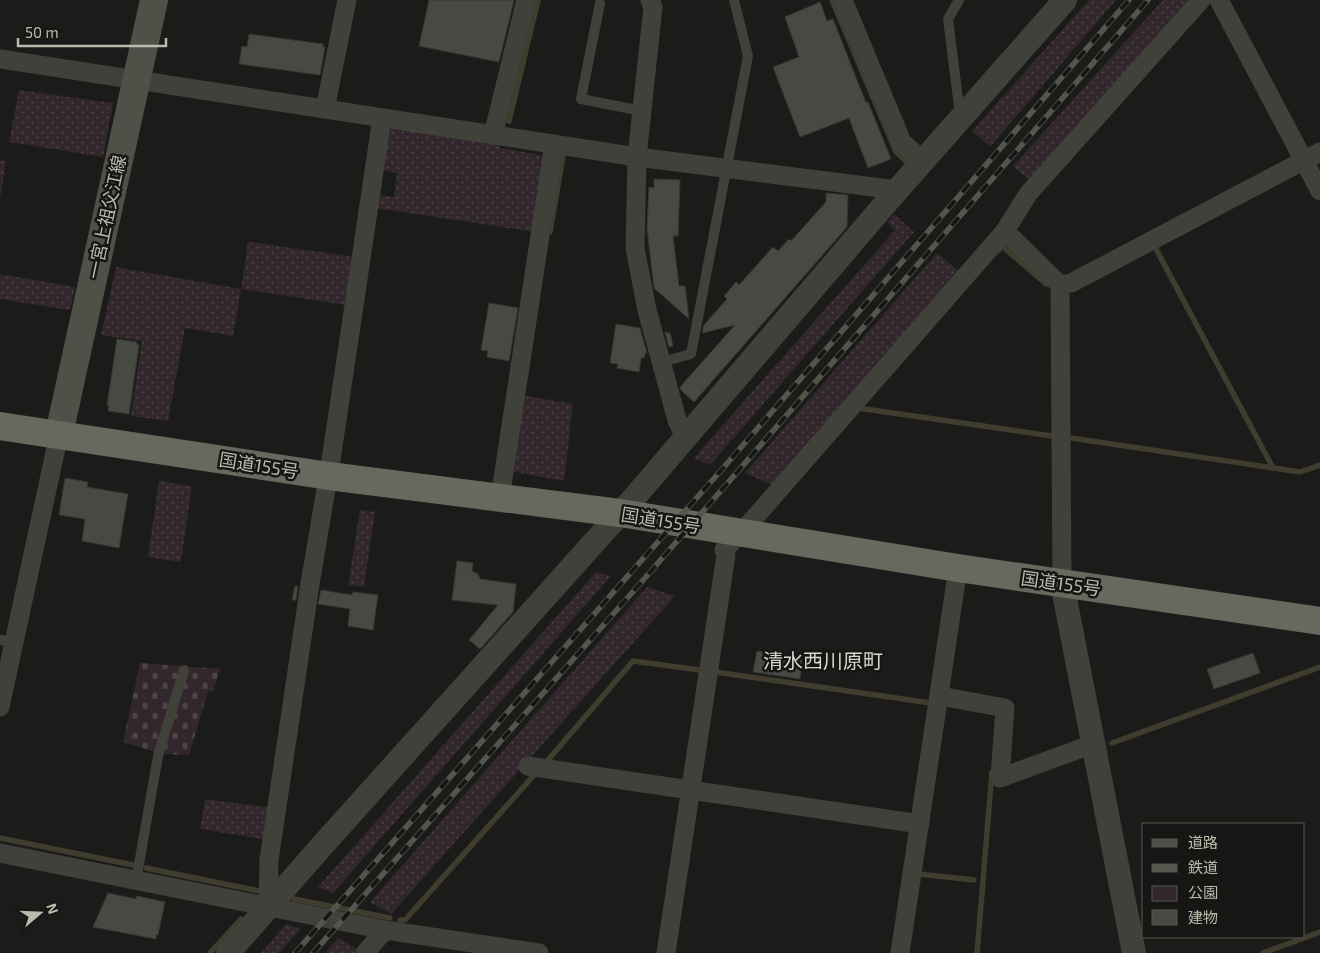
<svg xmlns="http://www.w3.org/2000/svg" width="1320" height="953" viewBox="0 0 1320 953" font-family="'Exo 2','Noto Sans JP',sans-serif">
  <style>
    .green { fill: url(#green-dots) }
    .cemetery { fill: url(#cemetery-stones) }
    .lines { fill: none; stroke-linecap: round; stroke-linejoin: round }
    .stream { stroke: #403d2f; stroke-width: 5.5 }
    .building { fill: #474943; stroke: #363833 }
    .service { stroke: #3f413a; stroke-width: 10 }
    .minor { stroke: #3f413a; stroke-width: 19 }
    .tertiary { stroke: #3f413a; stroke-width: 24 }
    .secondary { stroke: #4f5148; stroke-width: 28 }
    .trunk { stroke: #67695e; stroke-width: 28 }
    .rail-casing { stroke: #54564d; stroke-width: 5.5 }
    .rail { stroke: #161714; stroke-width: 4; stroke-dasharray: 11; stroke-linecap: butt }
    .labels { text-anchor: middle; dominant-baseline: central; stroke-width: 5; stroke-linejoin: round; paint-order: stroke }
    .street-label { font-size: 18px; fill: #babbac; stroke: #161714 }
    .quarter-label { font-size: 20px; fill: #d6d7cd; stroke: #161714 }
  </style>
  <defs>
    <pattern id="green-dots" width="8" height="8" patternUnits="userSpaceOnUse" patternTransform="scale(1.25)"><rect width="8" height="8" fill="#31272c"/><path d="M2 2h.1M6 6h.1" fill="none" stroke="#4d4448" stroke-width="1.8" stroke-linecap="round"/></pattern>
    <pattern id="cemetery-stones" width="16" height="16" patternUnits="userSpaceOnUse" patternTransform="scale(1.25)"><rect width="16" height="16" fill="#31272c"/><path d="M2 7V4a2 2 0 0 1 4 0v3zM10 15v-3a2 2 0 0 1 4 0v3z" fill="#4d4448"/></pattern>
  </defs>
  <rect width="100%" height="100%" fill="#1b1c19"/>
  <!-- green -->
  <g class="green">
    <path d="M 1089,0 L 1116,0 L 990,147 L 972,131 Z"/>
    <path d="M 1163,0 L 1188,0 L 1032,182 L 1013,166 Z"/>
    <path d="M 19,90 L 113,103 L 103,157 L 9,142 Z"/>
    <path d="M 393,127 L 500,144 L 500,148 L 547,156 L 535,232 L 376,208 L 378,195 L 394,197 L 397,173 L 381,170 L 386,135 Z"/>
    <path d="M 0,160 L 6,161 L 0,199 Z"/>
    <path d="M 894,214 L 914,232 L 710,465 L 694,458 L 895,230 L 887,222 Z"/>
    <path d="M 248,242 L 355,257 L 347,305 L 241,289 L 233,336 L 185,328 L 168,421 L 131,416 L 142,341 L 101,335 L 116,267 L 241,289 Z"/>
    <path d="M 937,253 L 960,272 L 772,485 L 745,473 Z"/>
    <path d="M 0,274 L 75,287 L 70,310 L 0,299 Z"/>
    <path d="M 521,395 L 573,404 L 564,481 L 509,471 Z"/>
    <path d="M 159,481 L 192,486 L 181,562 L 148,557 Z"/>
    <path d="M 360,510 L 375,512 L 364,587 L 348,585 Z"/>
    <path d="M 596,572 L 611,576 L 333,893 L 318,887 Z"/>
    <path d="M 647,587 L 675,596 L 391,914 L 370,902 Z"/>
    <path d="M 205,799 L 273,808 L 268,840 L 200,829 Z"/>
    <path d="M 286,924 L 301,929 L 279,953 L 261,953 Z"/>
    <path d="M 338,938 L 357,949 L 354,953 L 325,953 Z"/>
  </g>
  <!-- cemetery -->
  <path class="cemetery" d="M 140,663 L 220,669 L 213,692 L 208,691 L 189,755 L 162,754 L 123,742 Z"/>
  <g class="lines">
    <!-- stream -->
    <g class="stream">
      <path d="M 832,0 L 896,152 L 906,161"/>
      <path d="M 509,121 L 538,0"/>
      <path d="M 550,232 L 563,156"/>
      <path d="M 1156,249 L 1273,468"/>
      <path d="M 999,250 L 1002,246 L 1046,284"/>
      <path d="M 860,406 L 858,408 L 1052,436"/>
      <path d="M 1071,438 L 1300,472 L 1320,465"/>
      <path d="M 716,667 L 715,672 L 931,703"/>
      <path d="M 1112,743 L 1320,667"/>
      <path d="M 548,760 L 633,661 L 700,670"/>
      <path d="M 0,838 L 133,865"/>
      <path d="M 146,868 L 259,891"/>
      <path d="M 919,874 L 974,880"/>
      <path d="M 294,899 L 390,918"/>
      <path d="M 400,920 L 405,920 L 535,774"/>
      <path d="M 210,953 L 241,919"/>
      <path d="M 977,953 L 992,772"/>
      <path d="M 1263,953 L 1320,932"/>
    </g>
  </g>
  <!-- building -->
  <g class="building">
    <path d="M 429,0 L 514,0 L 499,62 L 419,46 Z"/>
    <path d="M 820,2 L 827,21 L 833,19 L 866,103 L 868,102 L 891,159 L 868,168 L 849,118 L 800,137 L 773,67 L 799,57 L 785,17 Z"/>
    <path d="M 249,34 L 323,44 L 323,47 L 325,47 L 320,75 L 239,64 L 242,46 L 247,47 Z"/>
    <path d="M 654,179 L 680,180 L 678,236 L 673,236 L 679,286 L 685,286 L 689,319 L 654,288 L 647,228 L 649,187 L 654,188 Z"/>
    <path d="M 826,193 L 848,195 L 847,227 L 694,402 L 681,390 L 680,387 L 735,325 L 702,333 L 704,325 L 727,299 L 724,296 L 736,282 L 739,285 L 773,247 L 778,251 L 789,239 L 791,241 L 826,202 Z"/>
    <path d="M 489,303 L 518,308 L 509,361 L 487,357 L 488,351 L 481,350 Z"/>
    <path d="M 616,324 L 640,328 L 647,353 L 645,353 L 644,358 L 641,358 L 639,372 L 617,368 L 618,364 L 610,363 Z"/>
    <path d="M 665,332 L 670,333 L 673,346 L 669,347 Z"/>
    <path d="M 117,339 L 137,342 L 136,344 L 139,345 L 129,414 L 108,411 L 109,406 L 107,405 Z"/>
    <path d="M 65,478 L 88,482 L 87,487 L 128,494 L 119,548 L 82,541 L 85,519 L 59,515 Z"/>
    <path d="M 457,561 L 473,563 L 472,571 L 478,574 L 480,579 L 516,584 L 513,612 L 480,649 L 469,640 L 498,605 L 452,600 Z"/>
    <path d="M 295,586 L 298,586 L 296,600 L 292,600 Z"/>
    <path d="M 321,590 L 352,595 L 353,592 L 378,595 L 373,630 L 348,626 L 350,609 L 318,604 Z"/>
    <path d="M 757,651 L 802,657 L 800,679 L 753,672 Z"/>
    <path d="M 1253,653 L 1260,673 L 1214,689 L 1207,669 Z"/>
    <path d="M 108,893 L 136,899 L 137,896 L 165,902 L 158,935 L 156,935 L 156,939 L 93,927 Z"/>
  </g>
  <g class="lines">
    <!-- service -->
    <g class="service">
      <path d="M 959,0 L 948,19 L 960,115"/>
      <path d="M 600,3 L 581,99 L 642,111"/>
      <path d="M 662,362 L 691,354 L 748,56 L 734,0"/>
      <path d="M 0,640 L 14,642"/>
      <path d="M 136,881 L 158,756 L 184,670"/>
    </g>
    <!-- minor -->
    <g class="minor">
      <path d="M 650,0 L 653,7 L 637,157 L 635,248 L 647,310 L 677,420 L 685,438"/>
      <path d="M 843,0 L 902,142 L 923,161"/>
      <path d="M 1219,0 L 1320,191"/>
      <path d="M 0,59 L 637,157 L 897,190"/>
      <path d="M 325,109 L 347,0"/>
      <path d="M 493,135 L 526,0"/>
      <path d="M 1005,231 L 1060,285 L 1071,283 L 1320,152"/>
      <path d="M 1060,285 L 1062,583"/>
      <path d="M 500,498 L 554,144"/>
      <path d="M 940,696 L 1005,708 L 1000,778 L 1093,744"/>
      <path d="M 0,707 L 59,434"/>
      <path d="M 528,766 L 920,824"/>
      <path d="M 0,853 L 385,930 L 539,953"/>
      <path d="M 268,907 L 269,860 L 310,584 L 332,453 L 382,118"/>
      <path d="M 365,953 L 385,930"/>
      <path d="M 666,953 L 726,555 L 724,550 L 742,532 L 1005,231 L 1028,194 L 1201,0"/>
      <path d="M 900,953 L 958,568"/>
    </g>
    <!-- tertiary -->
    <g class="tertiary">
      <path d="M 1062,583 L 1134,953"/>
      <path d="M 228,953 L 320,848 L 633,499 L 885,204 L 1065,0"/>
    </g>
    <!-- secondary -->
    <path class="secondary" d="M 59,434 L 154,0"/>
    <!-- trunk -->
    <path class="trunk" d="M 0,426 L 329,476 L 620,513 L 958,568 L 1320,621"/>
    <!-- rail casing -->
    <g class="rail-casing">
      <g id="rail">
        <path d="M 295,953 L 724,467 L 1129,0"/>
        <path d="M 313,953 L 638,586 L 1148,0"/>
      </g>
    </g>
    <!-- rail -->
    <use href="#rail" class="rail"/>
  </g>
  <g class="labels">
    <!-- street labels -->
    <g class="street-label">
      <text transform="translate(106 217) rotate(-78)">一宮上祖父江線</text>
      <text transform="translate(259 465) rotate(9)">国道155号</text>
      <text transform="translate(661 520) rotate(9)">国道155号</text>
      <text transform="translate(1061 583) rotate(8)">国道155号</text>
    </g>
    <!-- quarter labels -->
    <g class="quarter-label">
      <text x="823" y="660">清水西川原町</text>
    </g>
  </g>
  <!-- legend -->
  <rect x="1142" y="823" width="162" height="115" fill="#161714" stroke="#585951"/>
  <rect x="1152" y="839" width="25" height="8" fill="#4f5148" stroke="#585951"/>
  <text x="1188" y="848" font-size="15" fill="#babbac">道路</text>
  <rect x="1152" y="864" width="25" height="8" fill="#54564d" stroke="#585951"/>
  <text x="1188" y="873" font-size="15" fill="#babbac">鉄道</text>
  <rect x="1152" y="886" width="25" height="15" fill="#31272c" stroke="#585951"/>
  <text x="1188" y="898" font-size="15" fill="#babbac">公園</text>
  <rect x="1152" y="910" width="25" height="15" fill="#474943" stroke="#585951"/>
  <text x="1188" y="923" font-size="15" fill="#babbac">建物</text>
  <!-- north arrow -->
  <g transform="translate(40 913) rotate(71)" stroke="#161714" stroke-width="4" paint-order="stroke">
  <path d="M0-4L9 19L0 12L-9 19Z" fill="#babbac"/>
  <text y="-8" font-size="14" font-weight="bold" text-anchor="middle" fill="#babbac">N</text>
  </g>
  <!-- scale -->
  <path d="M18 38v8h148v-8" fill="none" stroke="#babbac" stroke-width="2.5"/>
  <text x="25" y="38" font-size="15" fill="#babbac" stroke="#161714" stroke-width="4" paint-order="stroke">50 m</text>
</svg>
